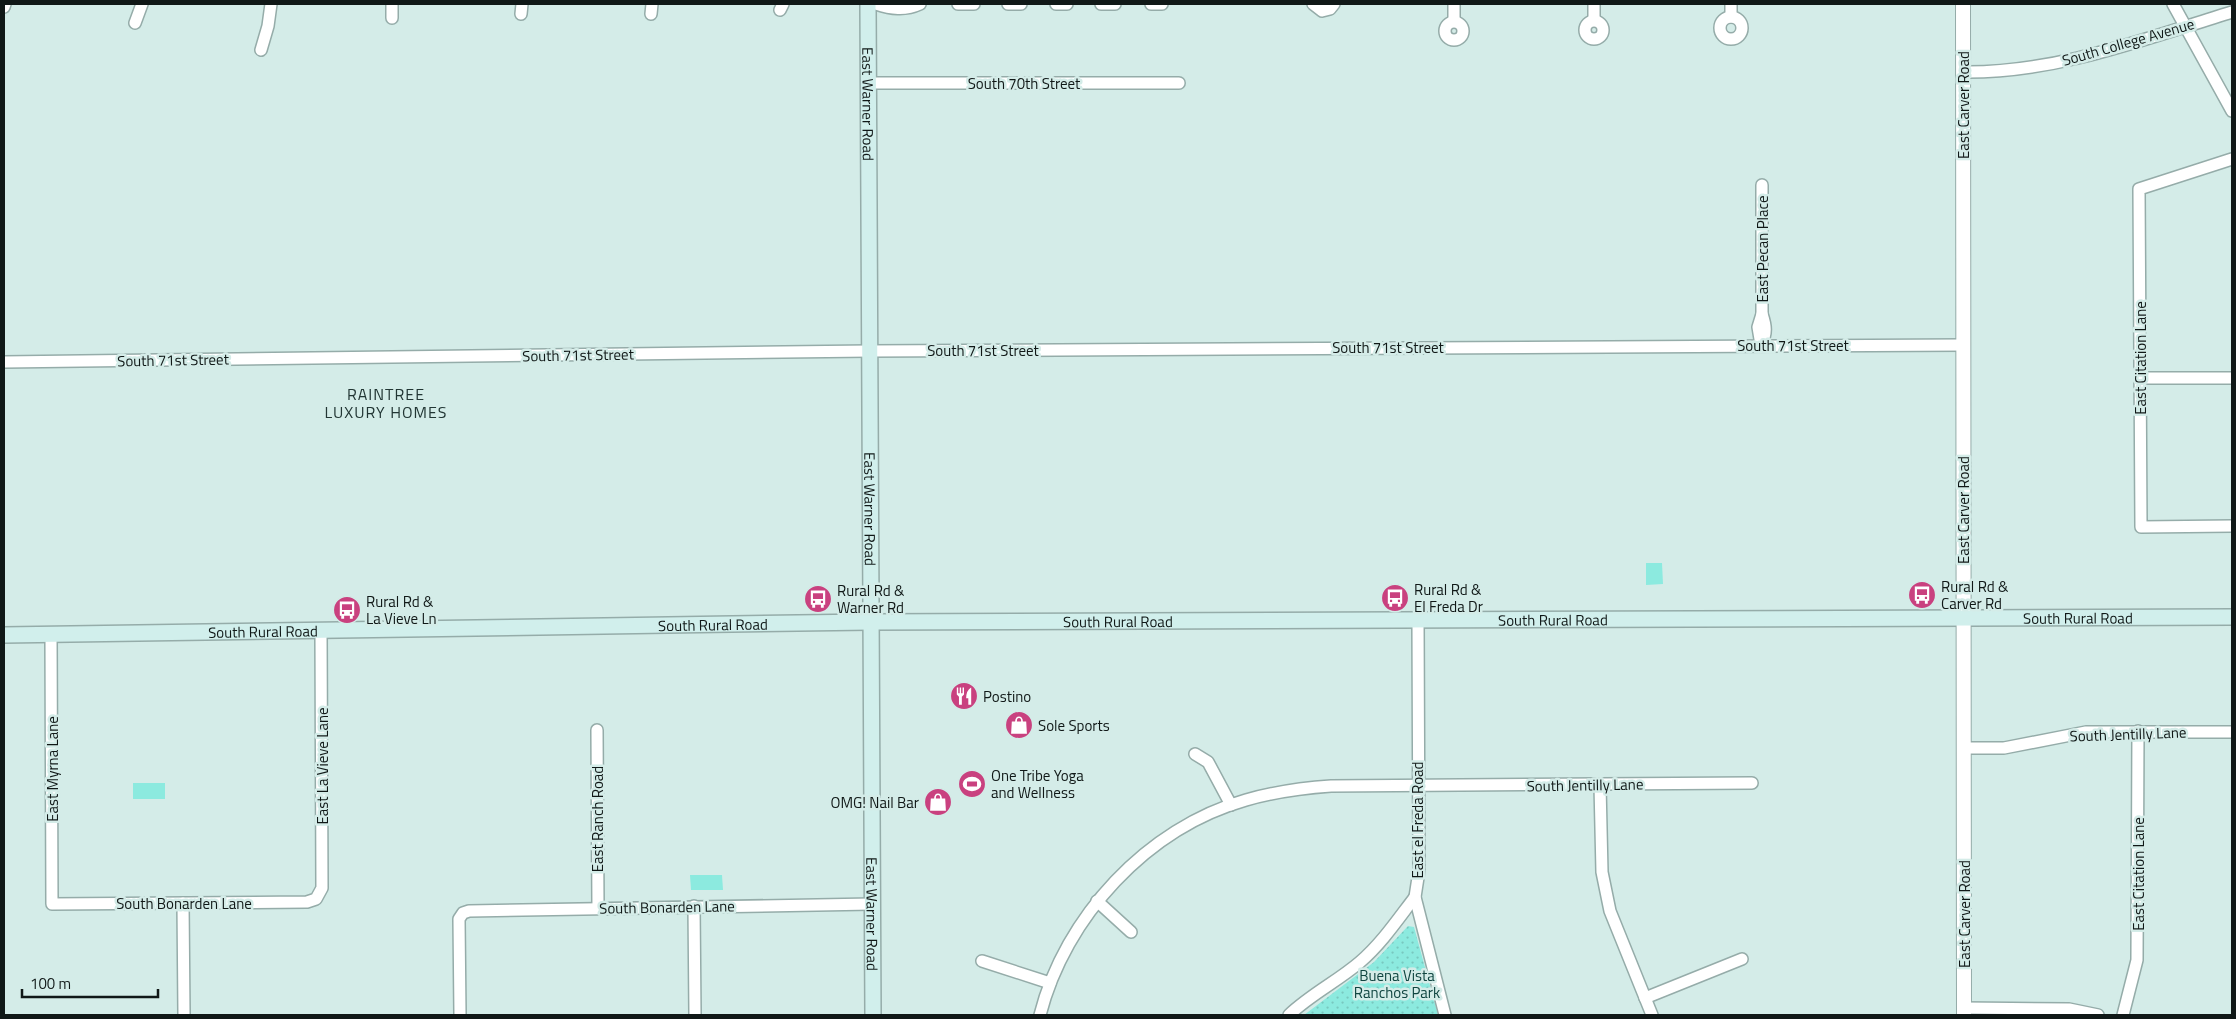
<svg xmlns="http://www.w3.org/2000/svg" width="2236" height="1019" viewBox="0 0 2236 1019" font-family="'Titillium Web',sans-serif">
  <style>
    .grass { fill: #8ceadf }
    .park { fill: url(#park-dots) }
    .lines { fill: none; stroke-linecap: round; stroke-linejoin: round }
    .minor-casing { stroke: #95aca9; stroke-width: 14 }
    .tertiary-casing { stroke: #95aca9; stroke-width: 16 }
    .secondary-casing { stroke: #95aca9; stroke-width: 18 }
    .minor { stroke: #fff; stroke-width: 11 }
    .tertiary { stroke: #fff; stroke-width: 14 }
    .secondary { stroke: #d1efec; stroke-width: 15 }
    .labels { text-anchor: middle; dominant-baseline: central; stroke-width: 5; stroke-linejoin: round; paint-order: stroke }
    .street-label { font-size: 15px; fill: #101817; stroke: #d4ece8 }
    .poi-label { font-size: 15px; fill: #101817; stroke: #d4ece8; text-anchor: start }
    .park-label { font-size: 15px; fill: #0f4540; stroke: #d4ece8 }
    .neighbourhood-label { font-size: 16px; letter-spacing: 1px; fill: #223634; stroke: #d4ece8 }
  </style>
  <defs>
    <pattern id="park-dots" width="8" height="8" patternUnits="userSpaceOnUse" patternTransform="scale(1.25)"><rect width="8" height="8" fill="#8ceadf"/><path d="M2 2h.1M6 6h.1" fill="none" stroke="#78c8bf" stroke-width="1.8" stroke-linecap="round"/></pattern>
  </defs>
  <rect width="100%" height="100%" fill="#d4ece8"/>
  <!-- grass -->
  <g class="grass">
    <path d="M 1646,563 L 1662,563 L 1663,584 L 1646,585 Z"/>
    <rect x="133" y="783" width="32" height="16"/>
    <path d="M 690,875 L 722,875 L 723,890 L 691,890 Z"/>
  </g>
  <!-- park -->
  <path class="park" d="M 1408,926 L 1414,927 L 1438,1015 L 1304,1015 L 1374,962 Z"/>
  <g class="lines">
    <!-- minor casing -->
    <g class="minor-casing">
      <g id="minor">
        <path d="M 876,4 C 891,9 905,11 920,4"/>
        <path d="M 958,4 L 974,4"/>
        <path d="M 1008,4 L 1021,4"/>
        <path d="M 1056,4 L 1067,4"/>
        <path d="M 1101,4 L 1115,4"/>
        <path d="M 1151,4 L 1162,4"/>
        <path d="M 1313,4 L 1322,11 L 1330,9 L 1334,4"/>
        <path d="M 1454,4 L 1454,21"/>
        <path d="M 1594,4 L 1594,20"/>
        <path d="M 1731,4 L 1731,17"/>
        <path d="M 2173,4 L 2232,111"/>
        <path d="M 4,7 L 5,4"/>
        <path d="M 780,10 L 783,4"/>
        <path d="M 521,14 L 522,4"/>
        <path d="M 651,14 L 652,4"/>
        <circle cx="1731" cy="28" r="11"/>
        <path d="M 392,18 L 392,4"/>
        <circle cx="1594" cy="30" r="9"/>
        <circle cx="1454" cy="31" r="9"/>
        <path d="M 135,23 L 142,4"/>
        <path d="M 261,50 L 268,26 L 271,4"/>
        <path d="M 1964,72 C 2057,73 2144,39 2232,12"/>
        <path d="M 869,83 L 1179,83"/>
        <path d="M 2232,159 L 2139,189 L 2141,527 L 2232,526"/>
        <path d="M 1761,345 L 1758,327 L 1762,314 L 1762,185"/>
        <path d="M 1761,345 C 1767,333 1766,326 1762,314"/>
        <path d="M 4,362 L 870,351 L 1963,345"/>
        <path d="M 2140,378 L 2232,378"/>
        <path d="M 1418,620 L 1419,871 L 1415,897 L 1445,1015"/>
        <path d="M 51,634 L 52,904 L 307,902 L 316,899 L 322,888 L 321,631"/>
        <path d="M 597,730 L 598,908"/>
        <path d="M 1965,748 L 2004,748 L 2086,732 L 2232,732"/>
        <path d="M 1195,754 L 1208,762 L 1231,805"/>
        <path d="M 1600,785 L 1602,872 L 1610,911 L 1652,1015"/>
        <path d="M 1097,901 L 1131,932"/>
        <path d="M 183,903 L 184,1015"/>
        <path d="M 694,906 L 695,1015"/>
        <path d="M 982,961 L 1050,983"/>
        <path d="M 1645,998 L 1742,959"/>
        <path d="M 1964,1008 L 2069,1009 L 2098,1015"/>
        <path d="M 460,1015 L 459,919 L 463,913 L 469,911 L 872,904"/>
        <path d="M 1040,1015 C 1065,917 1147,828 1246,800 C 1274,792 1302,788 1331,786 L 1752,783"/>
        <path d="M 1289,1015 C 1311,994 1338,981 1360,962 C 1382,943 1398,919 1415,897"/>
        <path d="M 2123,1015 L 2137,960 L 2138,731"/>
      </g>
    </g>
    <!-- tertiary casing -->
    <g class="tertiary-casing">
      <path id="tertiary" d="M 1963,4 L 1964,1015"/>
    </g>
    <!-- secondary casing -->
    <g class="secondary-casing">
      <g id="secondary">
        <path id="s1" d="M 868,4 L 873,1015"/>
        <path id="s2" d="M 4,635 L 870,622 L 2232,617"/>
      </g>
    </g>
    <!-- minor -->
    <use href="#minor" class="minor"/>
    <!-- tertiary -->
    <use href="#tertiary" class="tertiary"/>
    <!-- secondary -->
    <use href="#secondary" class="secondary"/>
  </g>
  <!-- icons -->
  <defs>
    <g id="bus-disc" transform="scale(1.4375)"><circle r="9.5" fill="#c9417f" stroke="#d4ece8"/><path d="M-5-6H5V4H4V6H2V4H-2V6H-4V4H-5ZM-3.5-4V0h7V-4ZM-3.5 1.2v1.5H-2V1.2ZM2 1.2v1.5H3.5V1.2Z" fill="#fff"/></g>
    <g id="restaurant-disc" transform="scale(1.4375)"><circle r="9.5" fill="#c9417f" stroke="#d4ece8"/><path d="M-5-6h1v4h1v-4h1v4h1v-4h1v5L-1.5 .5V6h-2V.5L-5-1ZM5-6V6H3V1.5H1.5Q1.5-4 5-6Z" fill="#fff"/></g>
    <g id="shop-disc" transform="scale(1.4375)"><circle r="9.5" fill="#c9417f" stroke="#d4ece8"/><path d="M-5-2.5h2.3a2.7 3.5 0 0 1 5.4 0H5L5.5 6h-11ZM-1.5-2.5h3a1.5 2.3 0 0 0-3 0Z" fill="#fff"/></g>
    <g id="stadium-disc" transform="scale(1.4375)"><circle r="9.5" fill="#c9417f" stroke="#d4ece8"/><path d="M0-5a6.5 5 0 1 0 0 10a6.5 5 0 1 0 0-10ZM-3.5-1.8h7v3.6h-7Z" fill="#fff"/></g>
  </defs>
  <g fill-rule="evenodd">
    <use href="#bus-disc" x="1922" y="595"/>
    <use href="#bus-disc" x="1395" y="598"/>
    <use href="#bus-disc" x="818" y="599"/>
    <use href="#bus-disc" x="347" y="610"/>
    <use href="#restaurant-disc" x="964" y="696"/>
    <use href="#shop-disc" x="1019" y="725"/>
    <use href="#stadium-disc" x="972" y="784"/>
    <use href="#shop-disc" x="938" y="802"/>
  </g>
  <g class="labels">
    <!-- street labels -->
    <g class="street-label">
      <text transform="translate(2128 42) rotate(-16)">South College Avenue</text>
      <text x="1024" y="83">South 70th Street</text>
      <text stroke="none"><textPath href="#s1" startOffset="100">East Warner Road</textPath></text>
      <text transform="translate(1963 105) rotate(-90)">East Carver Road</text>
      <text transform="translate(1762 249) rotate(-90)">East Pecan Place</text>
      <text x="1793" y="345">South 71st Street</text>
      <text x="1388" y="347">South 71st Street</text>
      <text x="983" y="350">South 71st Street</text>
      <text transform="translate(578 355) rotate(-1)">South 71st Street</text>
      <text transform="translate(2140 358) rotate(-90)">East Citation Lane</text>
      <text transform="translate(173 360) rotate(-1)">South 71st Street</text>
      <text stroke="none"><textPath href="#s1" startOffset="505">East Warner Road</textPath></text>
      <text transform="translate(1963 510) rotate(-90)">East Carver Road</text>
      <text stroke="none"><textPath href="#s2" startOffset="2074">South Rural Road</textPath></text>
      <text stroke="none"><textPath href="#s2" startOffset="1549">South Rural Road</textPath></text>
      <text stroke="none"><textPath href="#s2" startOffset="1114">South Rural Road</textPath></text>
      <text stroke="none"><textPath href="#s2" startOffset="709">South Rural Road</textPath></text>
      <text stroke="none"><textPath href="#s2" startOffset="259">South Rural Road</textPath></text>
      <text transform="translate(2128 734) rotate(-2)">South Jentilly Lane</text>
      <text transform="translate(322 766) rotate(-90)">East La Vieve Lane</text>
      <text transform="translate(52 769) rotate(-90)">East Myrna Lane</text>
      <text transform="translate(1585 785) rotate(-1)">South Jentilly Lane</text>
      <text transform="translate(597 819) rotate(-90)">East Ranch Road</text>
      <text transform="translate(1417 820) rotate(-90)">East el Freda Road</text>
      <text transform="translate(2138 874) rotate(-90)">East Citation Lane</text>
      <text x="184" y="903">South Bonarden Lane</text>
      <text transform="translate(667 907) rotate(-1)">South Bonarden Lane</text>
      <text stroke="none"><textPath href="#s1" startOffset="910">East Warner Road</textPath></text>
      <text transform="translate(1964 914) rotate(-90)">East Carver Road</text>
    </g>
    <!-- poi labels -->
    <g class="poi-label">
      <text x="1941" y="586">Rural Rd &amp;<tspan x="1941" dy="17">Carver Rd</tspan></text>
      <text x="1414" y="589">Rural Rd &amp;<tspan x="1414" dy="17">El Freda Dr</tspan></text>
      <text x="837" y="590">Rural Rd &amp;<tspan x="837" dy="17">Warner Rd</tspan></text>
      <text x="366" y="601">Rural Rd &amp;<tspan x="366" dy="17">La Vieve Ln</tspan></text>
      <text x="983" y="696">Postino</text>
      <text x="1038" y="725">Sole Sports</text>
      <text x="991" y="775">One Tribe Yoga<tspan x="991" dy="17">and Wellness</tspan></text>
      <text x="919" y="802" text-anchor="end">OMG! Nail Bar</text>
    </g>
    <!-- park labels -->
    <g class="park-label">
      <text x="1397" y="975">Buena Vista<tspan x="1397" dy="17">Ranchos Park</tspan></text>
    </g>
    <!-- neighbourhood labels -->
    <g class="neighbourhood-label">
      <text x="386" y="394">RAINTREE<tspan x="386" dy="18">LUXURY HOMES</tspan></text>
    </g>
  </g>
  <!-- border -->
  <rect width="2236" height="1019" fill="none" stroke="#101817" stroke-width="10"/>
  <!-- scale -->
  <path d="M22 989v8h136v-8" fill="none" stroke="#101817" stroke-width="2.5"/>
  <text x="30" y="989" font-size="15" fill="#101817" stroke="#d4ece8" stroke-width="4" paint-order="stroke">100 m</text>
</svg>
